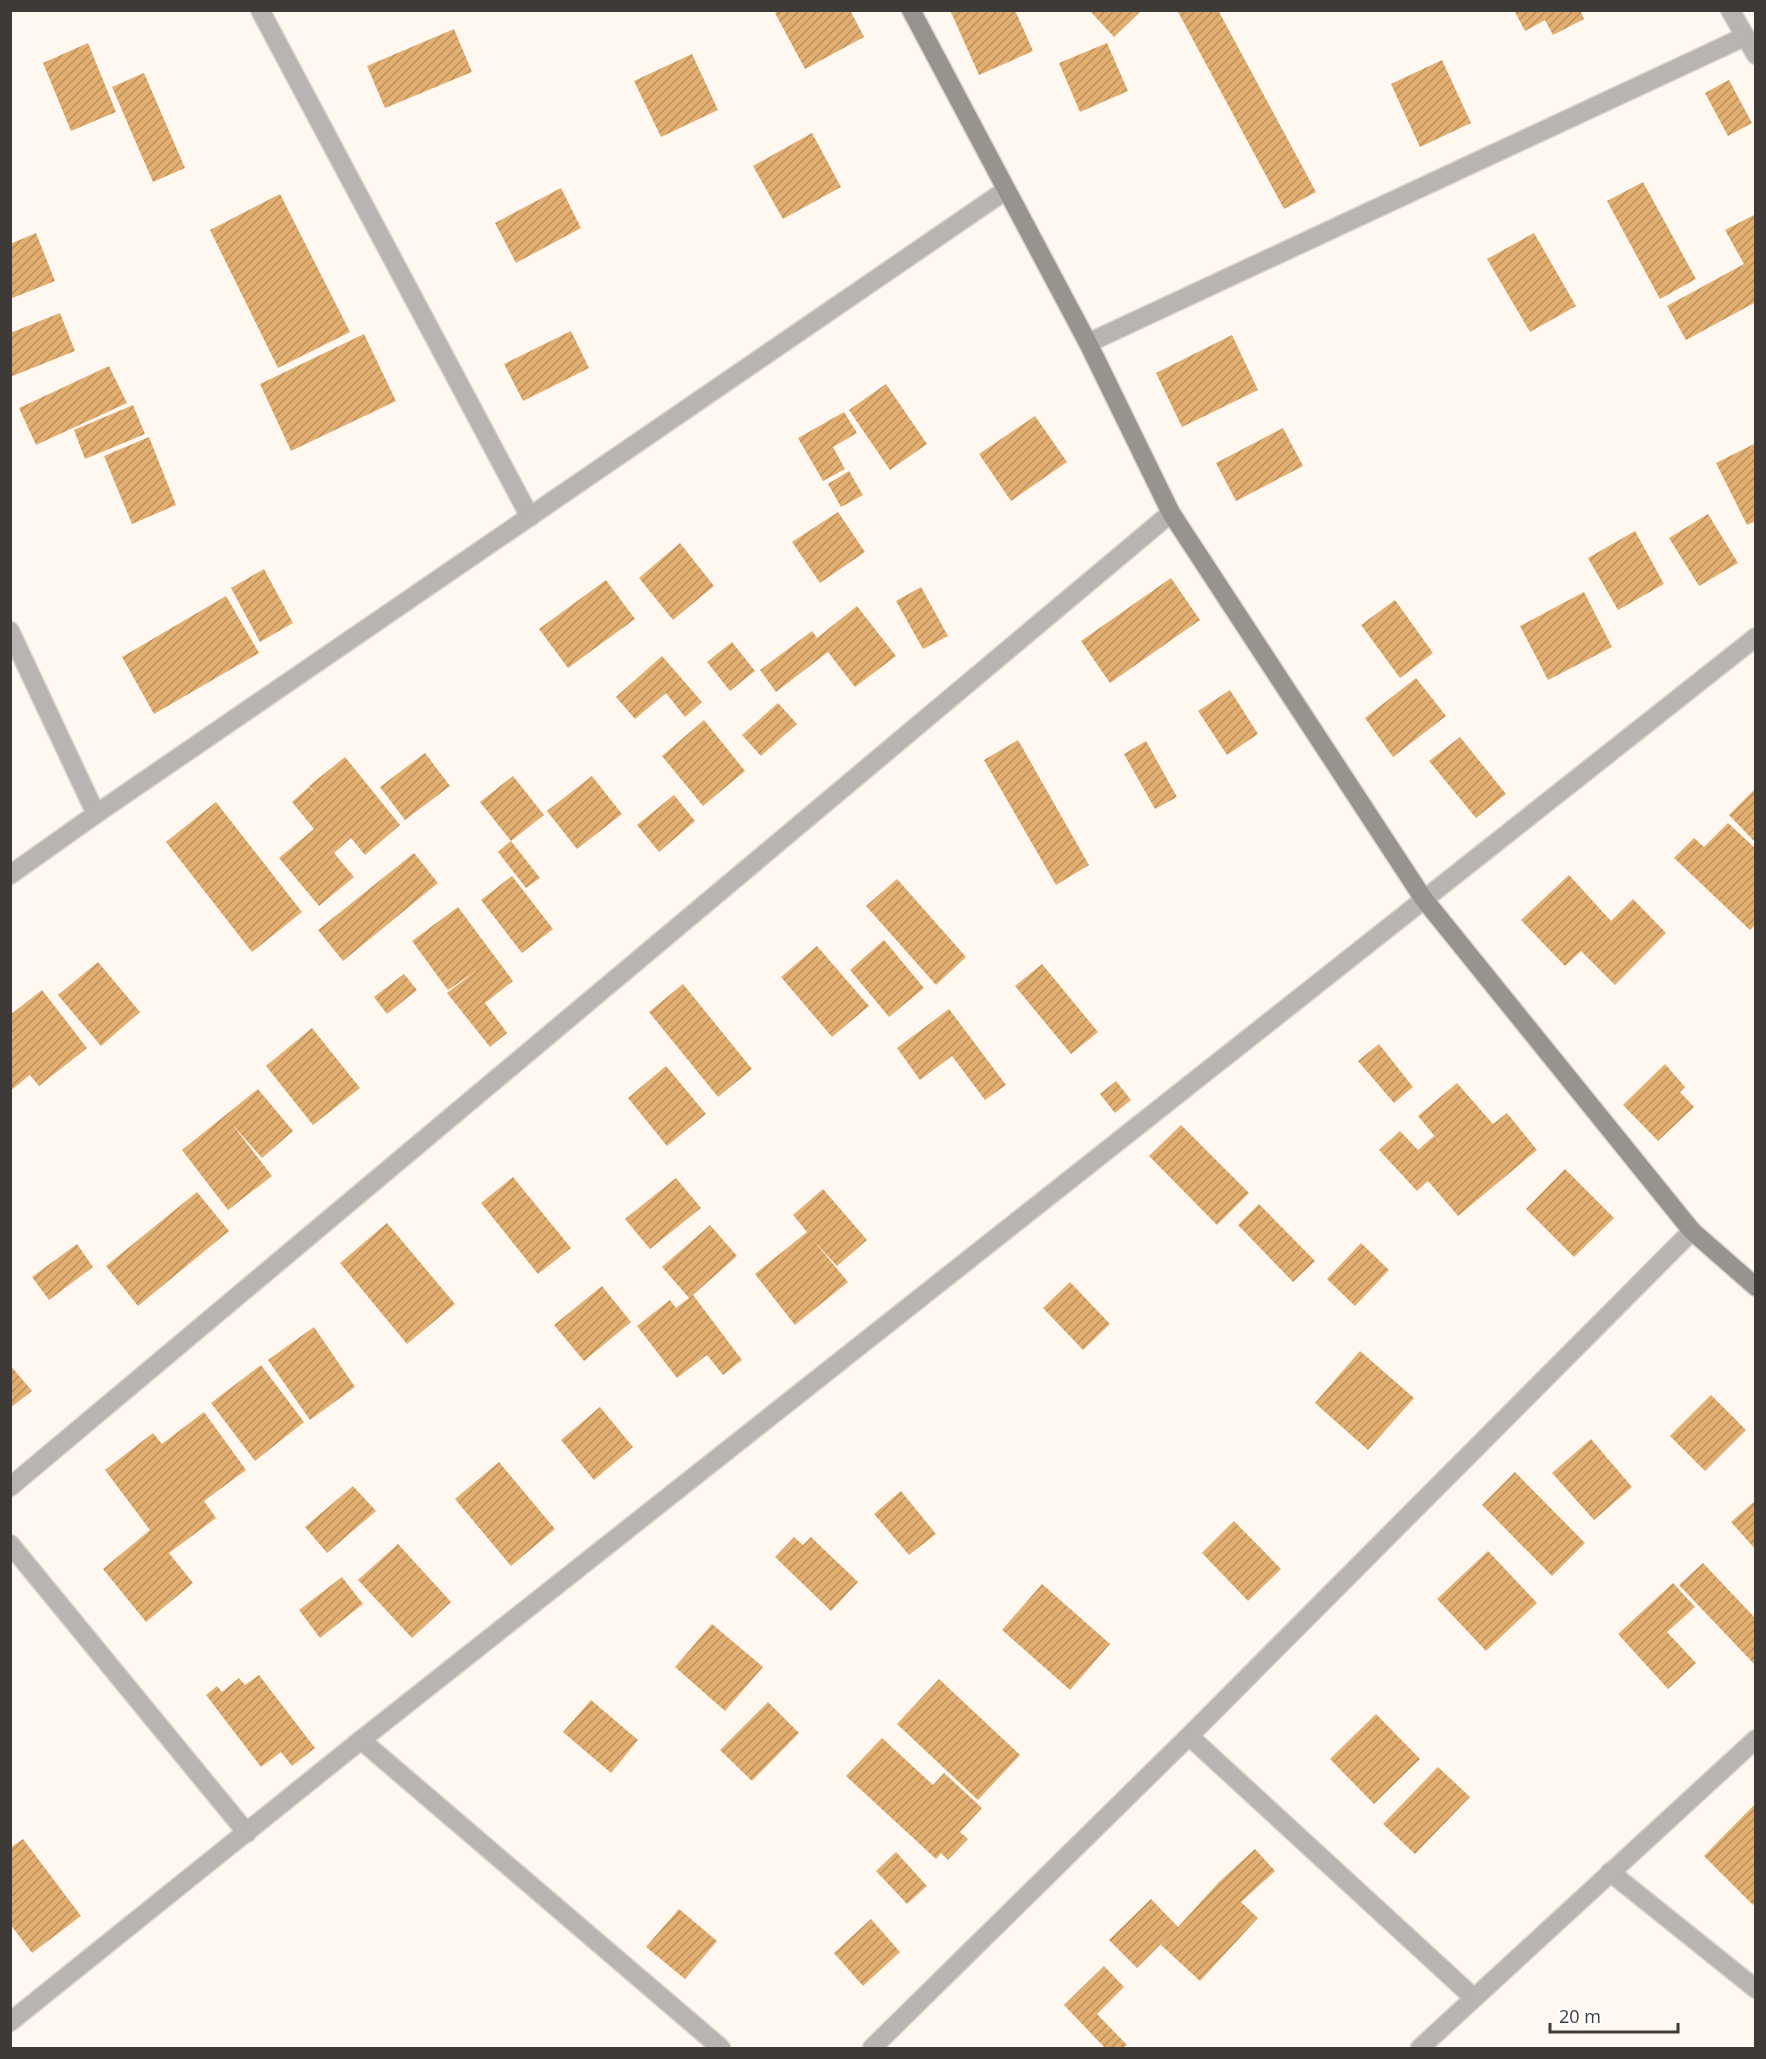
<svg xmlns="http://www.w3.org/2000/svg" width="1766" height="2059" viewBox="0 0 1766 2059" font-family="'Open Sans',sans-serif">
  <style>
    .building { fill: url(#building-hatch) }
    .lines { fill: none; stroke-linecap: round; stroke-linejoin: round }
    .street-casing { stroke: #dcd6cf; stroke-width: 21 }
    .secondary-casing { stroke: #dcd6cf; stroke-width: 21 }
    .street { stroke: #b7b4b1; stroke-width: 18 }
    .secondary { stroke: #97938e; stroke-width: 18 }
  </style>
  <defs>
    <pattern id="building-hatch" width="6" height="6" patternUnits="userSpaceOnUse" patternTransform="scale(1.5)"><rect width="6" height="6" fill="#e3af71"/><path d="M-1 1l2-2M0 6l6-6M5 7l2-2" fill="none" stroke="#b98f5e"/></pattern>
  </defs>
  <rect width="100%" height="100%" fill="#fff8f0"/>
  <!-- building -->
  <g class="building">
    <path d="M 780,10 L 850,10 L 864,37 L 805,69 L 775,13 Z"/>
    <path d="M 950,10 L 1015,10 L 1033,51 L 979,75 Z"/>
    <path d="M 1089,10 L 1142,10 L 1114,37 Z"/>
    <path d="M 1177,10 L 1218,10 L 1316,192 L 1284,209 Z"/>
    <path d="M 1514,10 L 1580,10 L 1584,19 L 1553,35 L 1545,20 L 1525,31 Z"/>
    <path d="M 454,29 L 472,72 L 385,108 L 367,66 Z"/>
    <path d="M 88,43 L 116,112 L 71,131 L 43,63 Z"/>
    <path d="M 1107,43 L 1128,91 L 1080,112 L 1059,63 Z"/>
    <path d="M 692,54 L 718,110 L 661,137 L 634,81 Z"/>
    <path d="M 1442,60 L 1471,123 L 1420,147 L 1391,84 Z"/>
    <path d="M 144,73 L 185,168 L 153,182 L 112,87 Z"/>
    <path d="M 1729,80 L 1752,123 L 1728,136 L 1705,93 Z"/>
    <path d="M 812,133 L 841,187 L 783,219 L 753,166 Z"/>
    <path d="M 1643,182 L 1696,279 L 1660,299 L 1607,201 Z"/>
    <path d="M 561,188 L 581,228 L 516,263 L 495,223 Z"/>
    <path d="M 280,194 L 350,332 L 278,368 L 210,230 Z"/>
    <path d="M 1756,214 L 1756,302 L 1686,340 L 1667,306 L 1744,264 L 1725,230 Z"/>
    <path d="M 36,233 L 55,281 L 10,299 L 10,244 Z"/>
    <path d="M 1534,233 L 1576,306 L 1530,332 L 1487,259 Z"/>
    <path d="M 60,313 L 75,351 L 10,377 L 10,333 Z"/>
    <path d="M 571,331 L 589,368 L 523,401 L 504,364 Z"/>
    <path d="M 364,334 L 396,401 L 291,451 L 260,384 Z"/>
    <path d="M 1232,335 L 1258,390 L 1182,427 L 1156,373 Z"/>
    <path d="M 109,366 L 127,403 L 36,445 L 19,408 Z"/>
    <path d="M 886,384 L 927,444 L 890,470 L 849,410 Z"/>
    <path d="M 133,405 L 145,434 L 85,459 L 74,430 Z"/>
    <path d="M 844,412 L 857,433 L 833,447 L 845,469 L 823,481 L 798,438 Z"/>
    <path d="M 1035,416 L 1067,462 L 1011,501 L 979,454 Z"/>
    <path d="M 1283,428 L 1303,466 L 1236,501 L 1216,463 Z"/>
    <path d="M 149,437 L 176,505 L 132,524 L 104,456 Z"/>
    <path d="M 1756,443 L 1756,521 L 1747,525 L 1716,463 Z"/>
    <path d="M 849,471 L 863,495 L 841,507 L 828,484 Z"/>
    <path d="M 838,512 L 865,552 L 820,583 L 792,542 Z"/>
    <path d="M 1708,514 L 1738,563 L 1699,586 L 1669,538 Z"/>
    <path d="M 1635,531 L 1664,584 L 1618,610 L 1588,558 Z"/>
    <path d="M 680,543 L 714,586 L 673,620 L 639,578 Z"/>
    <path d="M 264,569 L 293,623 L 260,642 L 231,588 Z"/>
    <path d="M 1171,578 L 1200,620 L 1110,683 L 1081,641 Z"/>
    <path d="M 606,580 L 635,619 L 568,668 L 539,629 Z"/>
    <path d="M 921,587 L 948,636 L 923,649 L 896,601 Z"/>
    <path d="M 1584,592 L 1612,647 L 1548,680 L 1520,626 Z"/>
    <path d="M 226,596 L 259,653 L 154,714 L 122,657 Z"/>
    <path d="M 1395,600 L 1433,653 L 1400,678 L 1361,625 Z"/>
    <path d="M 857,606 L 896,656 L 855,687 L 828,652 L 776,692 L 760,670 L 812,631 L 817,638 Z"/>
    <path d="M 732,642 L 755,671 L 730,691 L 707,662 Z"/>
    <path d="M 662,656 L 702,702 L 685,717 L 666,693 L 635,719 L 616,697 Z"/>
    <path d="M 1416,678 L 1446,716 L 1393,757 L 1365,718 Z"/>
    <path d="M 1230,690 L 1258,734 L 1227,755 L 1198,711 Z"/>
    <path d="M 778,703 L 797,724 L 761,756 L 742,735 Z"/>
    <path d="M 704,720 L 745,771 L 703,806 L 662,756 Z"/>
    <path d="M 1460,737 L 1506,794 L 1476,818 L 1429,761 Z"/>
    <path d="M 1018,740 L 1089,865 L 1056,885 L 984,760 Z"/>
    <path d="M 1146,741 L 1177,797 L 1155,809 L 1124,754 Z"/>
    <path d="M 425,753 L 450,786 L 405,820 L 380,787 Z"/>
    <path d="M 345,757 L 400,825 L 365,855 L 351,838 L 334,853 L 354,877 L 319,906 L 279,858 L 314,829 L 292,802 L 309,787 L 320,799 L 309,786 Z"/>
    <path d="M 513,776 L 544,815 L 511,841 L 480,802 Z"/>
    <path d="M 592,776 L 622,814 L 577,849 L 547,811 Z"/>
    <path d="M 1756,788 L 1756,843 L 1729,815 Z"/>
    <path d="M 674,795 L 695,821 L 659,852 L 637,825 Z"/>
    <path d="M 216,802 L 302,912 L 252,952 L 166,842 Z"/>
    <path d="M 1728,823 L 1756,849 L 1756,924 L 1750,930 L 1674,858 L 1694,838 L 1704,847 Z"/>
    <path d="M 511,841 L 540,878 L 526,888 L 498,852 Z"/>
    <path d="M 414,853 L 438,883 L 343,961 L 318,930 Z"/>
    <path d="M 1569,875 L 1611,921 L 1633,899 L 1666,933 L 1615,985 L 1581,951 L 1565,966 L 1521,920 Z"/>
    <path d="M 512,876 L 553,929 L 522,953 L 481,900 Z"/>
    <path d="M 897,879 L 966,957 L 936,985 L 866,906 Z"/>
    <path d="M 458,907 L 513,981 L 485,1003 L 507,1033 L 490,1047 L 447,993 L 477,970 L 448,990 L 412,941 Z"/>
    <path d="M 884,940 L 924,988 L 889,1017 L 850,970 Z"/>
    <path d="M 817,946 L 869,1006 L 832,1037 L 781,977 Z"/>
    <path d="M 98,962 L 140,1012 L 101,1046 L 58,995 Z"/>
    <path d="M 1042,964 L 1098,1032 L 1071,1054 L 1015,986 Z"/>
    <path d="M 404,974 L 417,990 L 387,1014 L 374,997 Z"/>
    <path d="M 683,984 L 752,1069 L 718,1097 L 649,1012 Z"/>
    <path d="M 42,990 L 87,1048 L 39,1086 L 30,1075 L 10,1091 L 10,1015 Z"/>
    <path d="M 949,1009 L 1006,1085 L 985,1100 L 952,1056 L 920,1080 L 897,1048 Z"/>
    <path d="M 312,1028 L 360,1088 L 313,1125 L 266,1066 Z"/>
    <path d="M 1379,1044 L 1413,1087 L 1394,1103 L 1358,1061 Z"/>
    <path d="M 1665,1064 L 1685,1087 L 1680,1092 L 1694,1107 L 1658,1141 L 1623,1105 Z"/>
    <path d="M 666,1066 L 706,1114 L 667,1146 L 628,1098 Z"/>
    <path d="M 1116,1081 L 1131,1100 L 1115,1113 L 1100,1094 Z"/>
    <path d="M 1457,1083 L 1493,1124 L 1507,1113 L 1537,1150 L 1458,1216 L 1428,1181 L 1417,1191 L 1379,1150 L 1400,1131 L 1418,1150 L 1434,1136 L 1442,1145 L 1418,1116 Z"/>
    <path d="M 258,1089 L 293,1131 L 262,1158 L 232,1124 L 272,1176 L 228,1210 L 182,1150 Z"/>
    <path d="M 1181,1125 L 1249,1193 L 1217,1225 L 1149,1156 Z"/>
    <path d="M 1565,1169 L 1614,1218 L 1574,1257 L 1526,1209 Z"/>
    <path d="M 513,1177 L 571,1248 L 538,1274 L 481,1203 Z"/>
    <path d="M 676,1178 L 701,1208 L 650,1249 L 625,1219 Z"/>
    <path d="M 823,1189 L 867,1240 L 837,1266 L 814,1241 L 848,1282 L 795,1325 L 755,1274 L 807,1232 L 793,1215 Z"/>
    <path d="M 197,1192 L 229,1231 L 138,1306 L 106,1266 Z"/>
    <path d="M 1259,1204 L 1315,1261 L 1293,1282 L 1238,1225 Z"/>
    <path d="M 387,1223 L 455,1304 L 407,1344 L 340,1263 Z"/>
    <path d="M 710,1225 L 737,1256 L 693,1295 L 742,1360 L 723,1375 L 707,1355 L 677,1378 L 637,1326 L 670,1300 L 676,1308 L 689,1298 L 662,1267 Z"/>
    <path d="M 1361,1243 L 1389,1270 L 1355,1306 L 1327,1279 Z"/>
    <path d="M 77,1244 L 93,1267 L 49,1300 L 32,1277 Z"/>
    <path d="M 1070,1282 L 1110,1324 L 1083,1350 L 1043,1308 Z"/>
    <path d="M 602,1286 L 631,1322 L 584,1361 L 554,1325 Z"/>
    <path d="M 314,1327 L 355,1387 L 310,1420 L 268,1360 Z"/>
    <path d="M 1360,1351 L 1414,1398 L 1368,1450 L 1315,1403 Z"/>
    <path d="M 10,1365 L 32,1391 L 10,1408 Z"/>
    <path d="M 261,1365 L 304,1422 L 255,1461 L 211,1403 Z"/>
    <path d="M 1711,1395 L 1746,1430 L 1705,1471 L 1670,1436 Z"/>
    <path d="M 600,1407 L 633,1447 L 594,1480 L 561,1440 Z"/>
    <path d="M 204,1412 L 246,1470 L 204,1501 L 216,1518 L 169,1553 L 193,1583 L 146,1622 L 103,1569 L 150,1530 L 105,1470 L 153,1433 L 162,1444 Z"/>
    <path d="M 1591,1439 L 1632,1487 L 1594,1520 L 1552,1473 Z"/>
    <path d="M 499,1462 L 555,1529 L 511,1566 L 455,1499 Z"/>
    <path d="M 1515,1472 L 1585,1543 L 1552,1576 L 1482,1505 Z"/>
    <path d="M 353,1486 L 376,1511 L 327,1553 L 305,1527 Z"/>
    <path d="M 901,1491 L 936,1534 L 909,1555 L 874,1514 Z"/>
    <path d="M 1756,1500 L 1756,1550 L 1731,1522 Z"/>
    <path d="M 1234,1521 L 1281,1569 L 1248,1601 L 1202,1553 Z"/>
    <path d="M 794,1537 L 803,1545 L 811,1537 L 858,1582 L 831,1611 L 775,1557 Z"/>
    <path d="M 398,1544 L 451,1602 L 412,1638 L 358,1580 Z"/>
    <path d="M 1488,1551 L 1537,1603 L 1486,1651 L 1437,1599 Z"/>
    <path d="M 1703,1563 L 1756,1619 L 1756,1666 L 1679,1585 Z"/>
    <path d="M 342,1577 L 363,1604 L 320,1638 L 299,1610 Z"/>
    <path d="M 1673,1583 L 1695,1607 L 1667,1632 L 1696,1663 L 1668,1689 L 1618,1634 Z"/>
    <path d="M 1042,1584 L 1110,1644 L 1070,1690 L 1002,1630 Z"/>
    <path d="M 712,1624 L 763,1667 L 725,1711 L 675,1667 Z"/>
    <path d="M 259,1675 L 315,1748 L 292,1766 L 281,1752 L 261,1767 L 206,1695 L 217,1686 L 222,1692 L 239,1678 L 245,1685 Z"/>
    <path d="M 939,1679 L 1020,1755 L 978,1800 L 897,1724 Z"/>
    <path d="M 591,1700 L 638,1740 L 611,1773 L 563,1732 Z"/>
    <path d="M 768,1702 L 799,1733 L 752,1781 L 720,1750 Z"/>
    <path d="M 1376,1714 L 1420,1759 L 1374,1804 L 1330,1759 Z"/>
    <path d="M 882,1738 L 933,1785 L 944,1773 L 982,1808 L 960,1832 L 968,1839 L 948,1860 L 941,1853 L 936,1859 L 846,1776 Z"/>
    <path d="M 1438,1767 L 1470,1797 L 1415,1854 L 1383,1824 Z"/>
    <path d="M 1756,1803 L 1756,1902 L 1753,1905 L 1704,1856 Z"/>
    <path d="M 23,1839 L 81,1916 L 32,1953 L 10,1924 L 10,1848 Z"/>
    <path d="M 1255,1849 L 1275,1871 L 1241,1902 L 1258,1918 L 1200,1981 L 1161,1945 L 1170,1935 L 1137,1968 L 1109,1940 L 1151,1899 L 1178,1927 L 1219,1882 Z"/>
    <path d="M 896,1852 L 927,1886 L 907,1904 L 876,1871 Z"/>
    <path d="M 679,1909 L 717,1941 L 685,1979 L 646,1947 Z"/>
    <path d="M 871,1919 L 900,1952 L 863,1986 L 834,1953 Z"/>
    <path d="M 1104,1966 L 1124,1987 L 1097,2014 L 1127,2045 L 1123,2048 L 1105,2048 L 1064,2005 Z"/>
  </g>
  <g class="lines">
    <!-- street casing -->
    <g class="street-casing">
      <g id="street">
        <path d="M 260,10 L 530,517"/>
        <path d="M 1730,10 L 1756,55"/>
        <path d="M 1088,343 L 1744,37"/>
        <path d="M 10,631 L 96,814"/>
        <path d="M 10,875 L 96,814 L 1006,190"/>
        <path d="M 10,1487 L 1171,513"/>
        <path d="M 10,1544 L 247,1833"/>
        <path d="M 1189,1736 L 1474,1998"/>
        <path d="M 361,1740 L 721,2048"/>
        <path d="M 1610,1872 L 1756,1989"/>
        <path d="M 10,2022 L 361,1740 L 1756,637"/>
        <path d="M 872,2048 L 1189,1736 L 1692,1231"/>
        <path d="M 1420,2048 L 1756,1739"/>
      </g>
    </g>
    <!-- secondary casing -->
    <g class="secondary-casing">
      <path id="secondary" d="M 911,10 L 1088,343 L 1171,513 L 1423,898 L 1692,1231 L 1756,1287"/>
    </g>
    <!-- street -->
    <use href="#street" class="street"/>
    <!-- secondary -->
    <use href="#secondary" class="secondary"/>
  </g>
  <!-- border -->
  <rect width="1766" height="2059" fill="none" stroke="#3d3a37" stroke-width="24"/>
  <!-- scale -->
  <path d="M1550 2023v9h128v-9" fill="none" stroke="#3d3a37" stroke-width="3"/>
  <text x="1559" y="2023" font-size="18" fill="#3d3a37" stroke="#ffffff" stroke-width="4.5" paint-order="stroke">20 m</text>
</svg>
